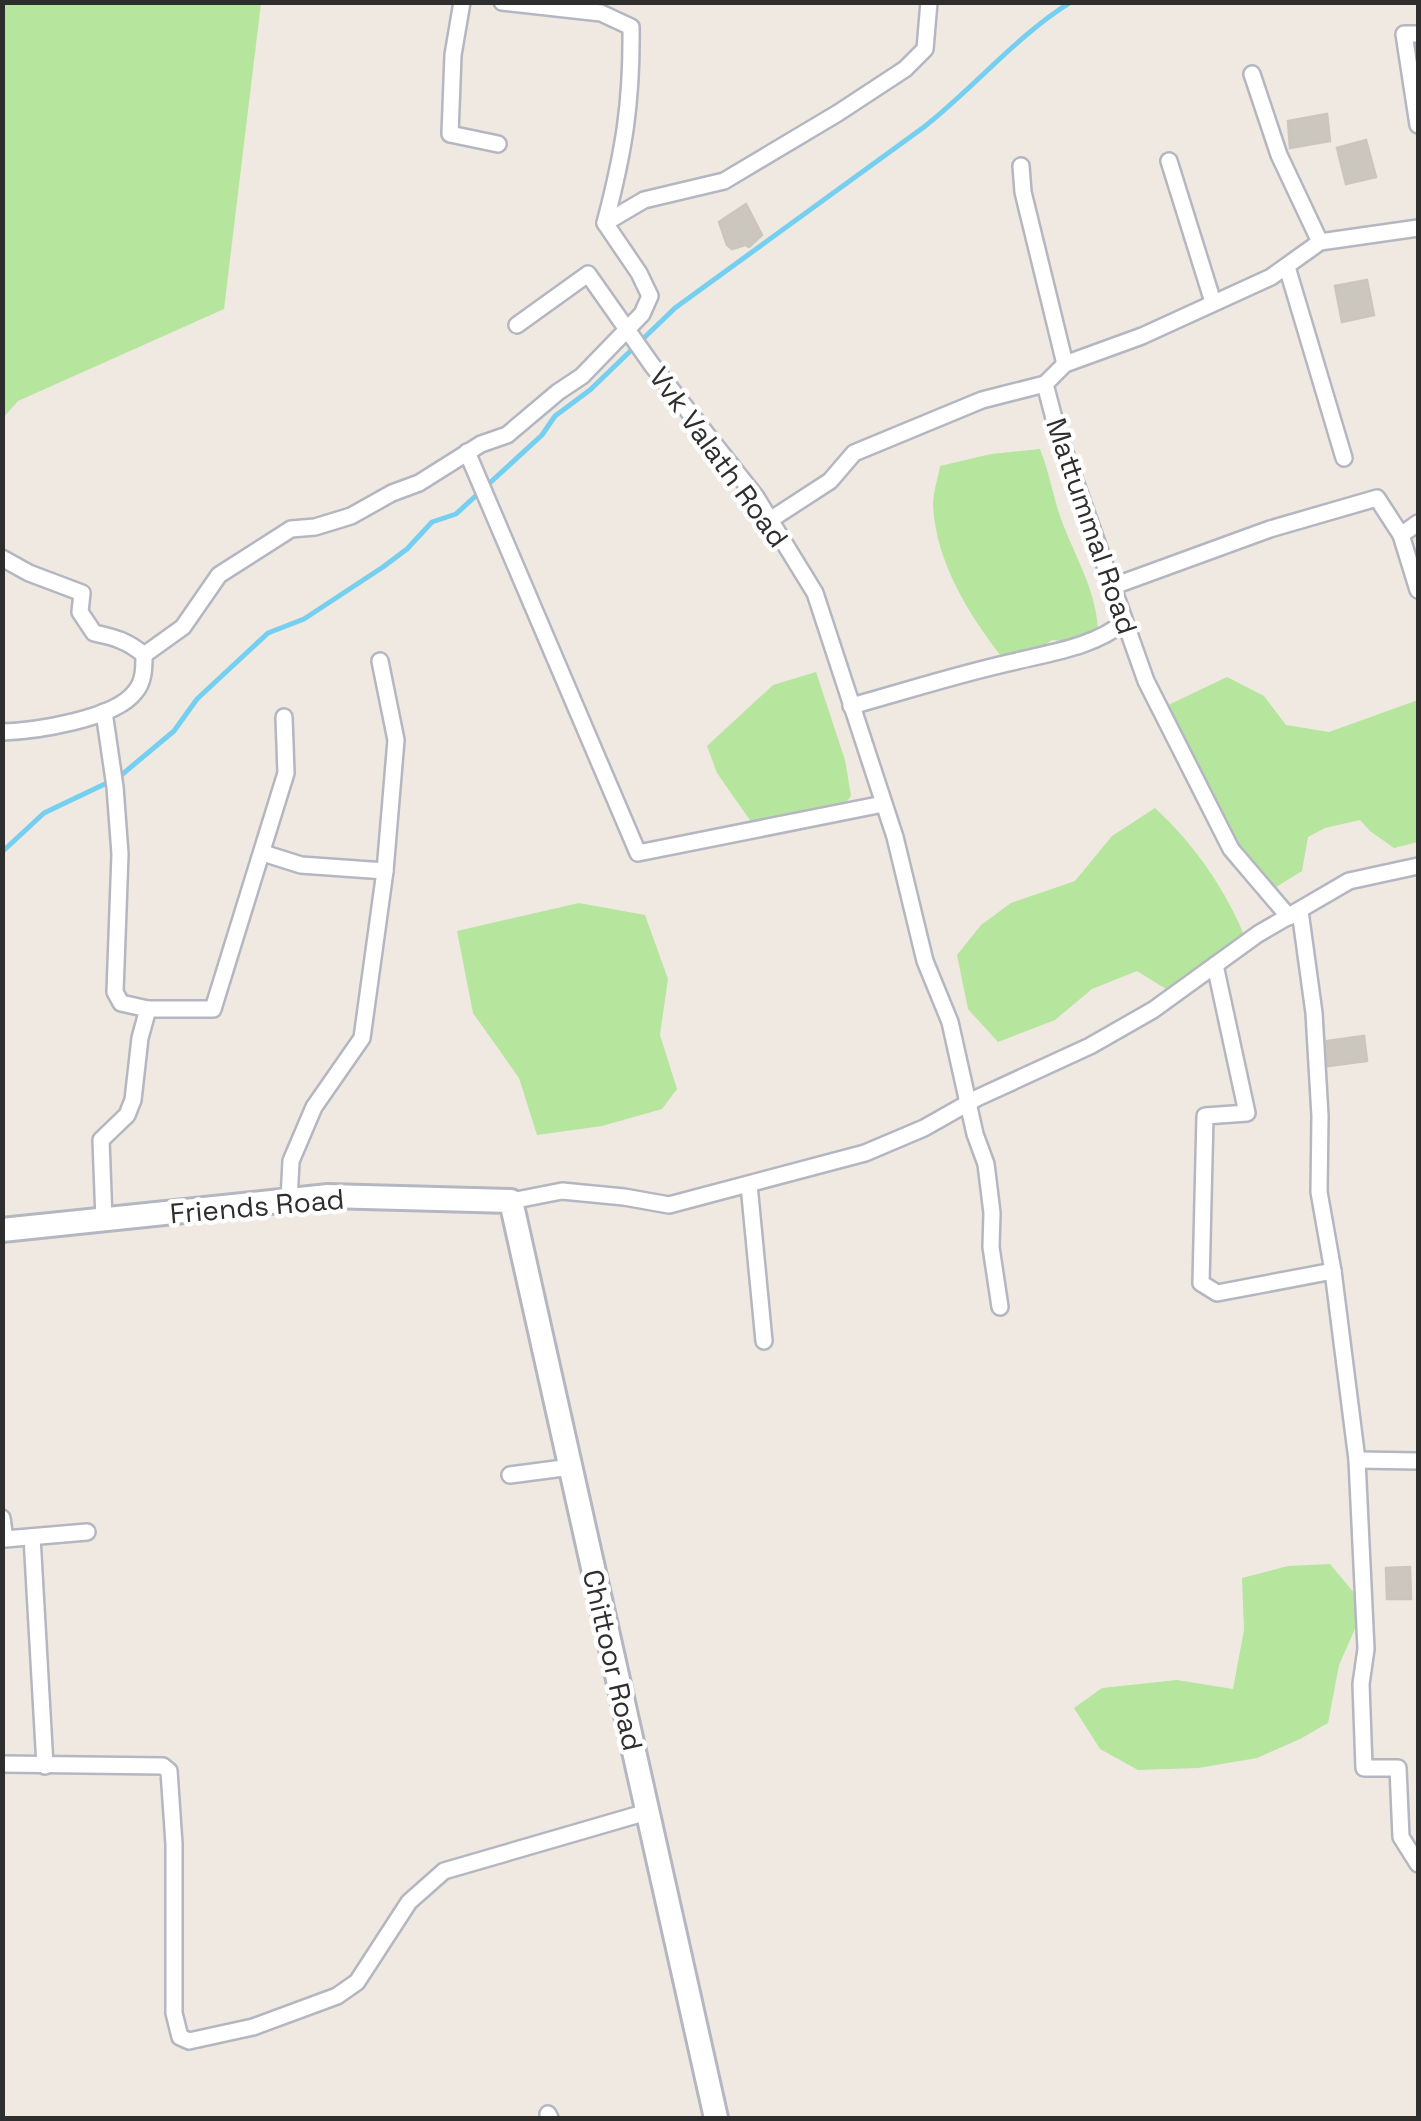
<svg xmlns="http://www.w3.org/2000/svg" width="1421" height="2121" viewBox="0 0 1421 2121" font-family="'Space Grotesk',sans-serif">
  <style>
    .green { fill: #b6e59e }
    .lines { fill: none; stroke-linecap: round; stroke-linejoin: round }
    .stream { stroke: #75cff0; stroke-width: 5 }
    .building { fill: #cbc7bf; stroke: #cbc5ba; stroke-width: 2.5 }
    .minor-casing { stroke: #b4b7c1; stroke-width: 20 }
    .secondary-casing { stroke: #b4b7c1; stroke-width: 28 }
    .minor { stroke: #fff; stroke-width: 15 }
    .secondary { stroke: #fff; stroke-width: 22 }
    .labels { text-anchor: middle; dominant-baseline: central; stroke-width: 9; stroke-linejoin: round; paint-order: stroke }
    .street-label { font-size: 28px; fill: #2e2e2e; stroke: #fff }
  </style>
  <rect width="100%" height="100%" fill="#efe9e1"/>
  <!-- green -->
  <g class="green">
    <path d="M 3,2 L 261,3 L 224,309 L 18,401 L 3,418 Z"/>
    <path d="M 1040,449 C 1048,469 1052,490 1058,510 C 1071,551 1097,588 1098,632 L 1071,642 L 1052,640 L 1023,660 L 1001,656 C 968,613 936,562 933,505 C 933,493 938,478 940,466 L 991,454 Z"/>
    <path d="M 816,672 L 845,760 L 851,796 L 838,813 L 752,823 L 717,773 L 707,746 L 773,685 Z"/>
    <path d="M 1227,677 L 1264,696 L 1286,725 L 1329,732 L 1418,700 L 1418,842 L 1394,848 L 1370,831 L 1360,820 L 1325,828 L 1308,837 L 1302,871 L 1268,892 L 1247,868 L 1160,709 Z"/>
    <path d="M 1155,808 C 1196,846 1226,890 1247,942 L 1174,994 L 1137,971 L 1092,989 L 1055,1020 L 998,1042 L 968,1009 L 957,955 L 981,925 L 1011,903 L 1075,881 L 1112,836 Z"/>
    <path d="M 579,903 L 645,915 L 668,979 L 660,1035 L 677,1089 L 662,1109 L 602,1126 L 537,1135 L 519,1078 L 473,1013 L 457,931 Z"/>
    <path d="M 1330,1564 L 1365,1606 L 1339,1665 L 1328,1723 L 1300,1739 L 1257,1758 L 1198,1768 L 1138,1770 L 1100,1749 L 1074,1708 L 1102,1688 L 1177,1680 L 1233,1689 L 1244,1630 L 1242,1578 L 1288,1566 Z"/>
  </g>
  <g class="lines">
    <!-- stream -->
    <g class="stream">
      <path d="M 119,777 L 174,731 L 197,699 L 268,633 L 304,619 L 383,567 L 407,549 L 432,522 L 456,514 L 542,435 L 555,416 L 590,390 L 675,308 L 924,127 C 975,87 1015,37 1071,2"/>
      <path d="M 2,852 L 44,813 L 109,782"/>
    </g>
  </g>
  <!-- building -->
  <g class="building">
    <path d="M 1327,114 L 1330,141 L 1290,148 L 1288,121 Z"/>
    <path d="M 1366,140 L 1376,177 L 1346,184 L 1337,148 Z"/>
    <path d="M 746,204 L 762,235 L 749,247 L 745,245 L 732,249 L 727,245 L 719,222 Z"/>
    <path d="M 1367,280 L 1374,315 L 1342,322 L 1335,286 Z"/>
    <path d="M 1364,1036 L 1367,1061 L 1328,1066 L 1327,1041 Z"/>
    <path d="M 1410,1567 L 1411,1599 L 1387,1599 L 1386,1568 Z"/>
  </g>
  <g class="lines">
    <!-- minor casing -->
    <g class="minor-casing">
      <g id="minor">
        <path d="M 462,2 L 453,55 L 450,134 L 498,144"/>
        <path d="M 502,2 L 601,13 L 631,27 C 632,102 624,151 605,223"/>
        <path d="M 1418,34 L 1404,34 L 1418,125"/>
        <path d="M 1252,74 L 1279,155 L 1320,242"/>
        <path d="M 1169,161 L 1213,302"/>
        <path d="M 1021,166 L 1023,192 L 1065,364"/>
        <path d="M 1287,267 L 1344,458"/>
        <path d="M 517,325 L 588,274 L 652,365 L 756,497 L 815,593 L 895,837 L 925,961 L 950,1022 L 975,1134 L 986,1164 L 992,1213 L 991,1247 L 1000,1307"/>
        <path d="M 467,452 L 638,853 L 883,804"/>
        <path d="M 770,520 L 830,481 L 854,453 L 982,400 L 1045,384"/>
        <path d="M 1401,535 L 1418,523"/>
        <path d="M 2,558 L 29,573 L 82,593 L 80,612 L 94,633 C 114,637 128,641 144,655 C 144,668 144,682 135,692 C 115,719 35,731 2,732"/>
        <path d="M 1111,587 L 1270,529 L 1377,498 L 1401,535 L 1418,590"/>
        <path d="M 144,655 L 183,627 L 219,575 L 291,529 L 315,527 L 351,516 L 392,493 L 419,483 L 481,444 L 507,435 L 558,392 L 582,376 L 642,314 L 650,296 L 639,273 L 605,223 L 644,200 L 724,181 L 838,113 L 905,69 L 925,49 L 929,2"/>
        <path d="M 851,706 C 906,691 961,673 1017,661 C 1054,652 1095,646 1124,622"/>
        <path d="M 104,712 L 115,787 L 120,854 L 115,992 L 121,1003 L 148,1009 L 140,1038 L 133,1100 L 127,1115 L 101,1140 L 104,1220"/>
        <path d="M 263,853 L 301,865 L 385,871 L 396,740 L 380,661"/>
        <path d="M 1300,911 L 1314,1013 L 1320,1116 L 1319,1192 L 1333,1271 L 1357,1460 L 1366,1649 L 1361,1684 L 1364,1768 L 1398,1768 L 1401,1837 L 1418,1864"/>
        <path d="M 1289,917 L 1231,849 L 1146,681 L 1057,430 L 1045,384 L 1065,364 L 1142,336 L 1271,277 L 1320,242 L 1418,228"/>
        <path d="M 1215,965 L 1247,1113 L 1205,1116 L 1201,1283 L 1217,1293 L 1333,1271"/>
        <path d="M 148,1009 L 213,1009 L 286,773 L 284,717"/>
        <path d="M 749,1185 L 764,1341"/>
        <path d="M 289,1200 L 291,1161 L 314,1107 L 362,1038 L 385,871"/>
        <path d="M 511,1201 L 562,1191 L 624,1197 L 669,1205 L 865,1153 L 924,1128 L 977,1098 L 1090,1046 L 1153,1010 L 1258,934 L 1349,881 L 1418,866"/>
        <path d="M 1357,1460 L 1418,1461"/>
        <path d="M 510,1475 L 571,1467"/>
        <path d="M 2,1518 L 5,1539 L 87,1532"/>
        <path d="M 32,1537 L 45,1766"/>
        <path d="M 2,1764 L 163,1766 L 169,1771 L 174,1844 L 174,2013 L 180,2037 L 189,2041 L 253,2027 L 337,1996 L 357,1982 L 409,1902 L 444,1871 L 647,1812"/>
        <path d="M 548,2114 L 550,2118"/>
      </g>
    </g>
    <!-- secondary casing -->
    <g class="secondary-casing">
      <path id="secondary" d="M 2,1230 L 328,1196 L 511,1201 L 716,2118"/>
    </g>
    <!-- minor -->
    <use href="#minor" class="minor"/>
    <!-- secondary -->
    <use href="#secondary" class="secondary"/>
  </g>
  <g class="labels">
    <!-- street labels -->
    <g class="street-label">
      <text transform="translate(719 457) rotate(54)">Vvk Valath Road</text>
      <text transform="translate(1092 526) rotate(71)">Mattummal Road</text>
      <text transform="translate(257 1206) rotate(-5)">Friends Road</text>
      <text transform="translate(613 1660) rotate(77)">Chittoor Road</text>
    </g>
  </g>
  <!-- border -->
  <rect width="1421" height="2121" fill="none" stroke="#2e2e2e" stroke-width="10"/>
</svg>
